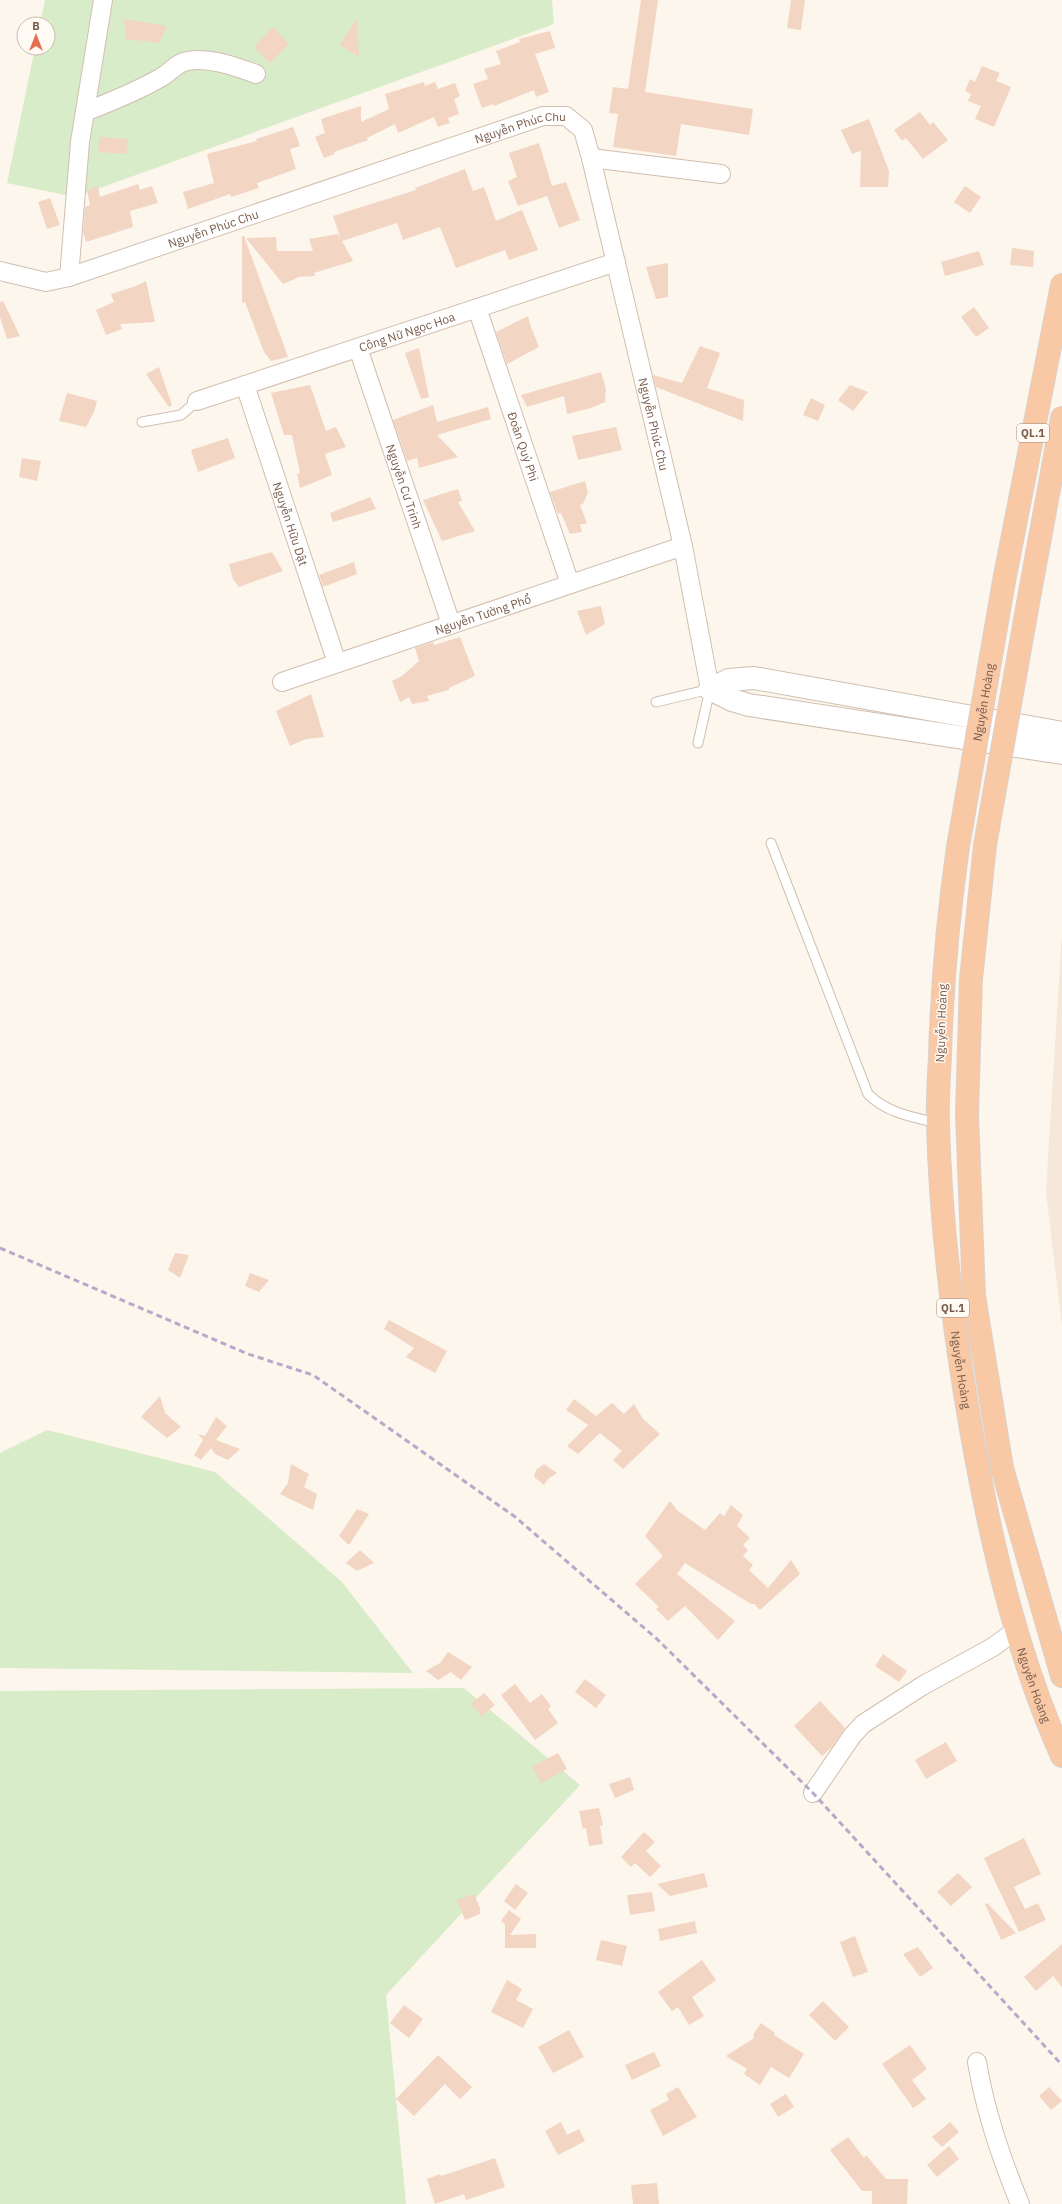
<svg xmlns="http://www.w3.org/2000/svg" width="1062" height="2204" viewBox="0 0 1062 2204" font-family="'IBM Plex Sans',sans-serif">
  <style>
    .residential { fill: #f5e8da }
    .green { fill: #d8ecc9 }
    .building { fill: #f3d5c3 }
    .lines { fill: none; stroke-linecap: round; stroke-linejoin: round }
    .service-casing { stroke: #d1beb0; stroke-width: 11 }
    .minor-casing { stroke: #d1beb0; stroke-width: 20 }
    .tertiary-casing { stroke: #d1beb0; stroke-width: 24 }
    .trunk-casing { stroke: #dad1cd; stroke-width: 24 }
    .service { stroke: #fff; stroke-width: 9 }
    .minor { stroke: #fff; stroke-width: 18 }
    .tertiary { stroke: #fff; stroke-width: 22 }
    .trunk { stroke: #f9c8a4; stroke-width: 22 }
    .rail { stroke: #b9a8c9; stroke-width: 3; stroke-dasharray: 6 4; stroke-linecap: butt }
    .trunk-bridge-casing { stroke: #dad1cd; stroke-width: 24; stroke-linecap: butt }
    .trunk-bridge { stroke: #f9c8a4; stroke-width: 22 }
    .labels { text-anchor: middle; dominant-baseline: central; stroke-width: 3; stroke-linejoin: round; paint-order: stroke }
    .shield { fill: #fffaf3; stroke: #a28b7f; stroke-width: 1 }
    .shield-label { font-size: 11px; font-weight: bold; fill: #7a5c4d }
    .street-label { font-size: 12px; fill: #7a5c4d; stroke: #fffaf3 }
  </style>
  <rect width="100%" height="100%" fill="#fdf6ec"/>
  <!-- residential -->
  <path class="residential" d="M 1062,932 L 1062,1326 L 1046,1192 Z"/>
  <!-- green -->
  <g class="green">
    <path d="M 45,0 L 552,0 L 554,24 L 75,197 L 7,183 L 35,48 L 48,48 L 48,24 L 40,24 Z"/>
    <path d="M 47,1430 L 215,1472 L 342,1582 L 413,1673 L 0,1668 L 0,1453 Z"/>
    <path d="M 464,1688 L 580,1785 L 386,1995 L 406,2204 L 0,2204 L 0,1691 Z"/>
  </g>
  <!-- building -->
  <g class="building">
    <path d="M 641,0 L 658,0 L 645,92 L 753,109 L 749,135 L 681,124 L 676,156 L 613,147 L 618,114 L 609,113 L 613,87 L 628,89 Z"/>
    <path d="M 791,0 L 805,0 L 801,30 L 787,28 Z"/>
    <path d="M 357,18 L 359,57 L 340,45 Z"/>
    <path d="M 124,19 L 167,26 L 159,43 L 126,39 Z"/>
    <path d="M 273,27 L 289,44 L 270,63 L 254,47 Z"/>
    <path d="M 550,31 L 555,48 L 535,54 L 549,92 L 536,97 L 534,90 L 494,106 L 494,104 L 482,108 L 473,84 L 488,79 L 484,69 L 501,64 L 496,51 L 520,42 L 519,39 Z"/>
    <path d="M 982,66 L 1000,73 L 996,81 L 1011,87 L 994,127 L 975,119 L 981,106 L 968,101 L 971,94 L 965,91 L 970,79 L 975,82 Z"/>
    <path d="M 424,82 L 425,86 L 435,82 L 438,89 L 455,83 L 460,96 L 454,99 L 459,114 L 448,118 L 450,123 L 438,127 L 434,117 L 398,133 L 395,124 L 367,138 L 368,140 L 334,152 L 335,154 L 324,158 L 315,137 L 325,133 L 321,119 L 361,106 L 361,122 L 389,109 L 385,94 Z"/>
    <path d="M 920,112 L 930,125 L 933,122 L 948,140 L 923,159 L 906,138 L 902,141 L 894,130 Z"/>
    <path d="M 869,119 L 889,171 L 888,187 L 860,187 L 861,151 L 852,154 L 841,130 Z"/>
    <path d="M 293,127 L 300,146 L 290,149 L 296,169 L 257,183 L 259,188 L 231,197 L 230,194 L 188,209 L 183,192 L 214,183 L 207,154 L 257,141 L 256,139 Z"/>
    <path d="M 99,137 L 128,139 L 126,154 L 98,152 Z"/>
    <path d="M 539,143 L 552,186 L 566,182 L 580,220 L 559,228 L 547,196 L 518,206 L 508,181 L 517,177 L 509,153 Z"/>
    <path d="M 465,169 L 473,191 L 484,187 L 496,221 L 522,210 L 538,250 L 509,260 L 505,250 L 456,268 L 440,227 L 403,240 L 397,223 L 342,241 L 353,261 L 314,273 L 315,276 L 299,277 L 283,284 L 246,238 L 276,237 L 277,251 L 313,251 L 309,239 L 338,234 L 341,240 L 333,216 L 416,190 L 415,188 Z"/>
    <path d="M 138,184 L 140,190 L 152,186 L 158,203 L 130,211 L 133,227 L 86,242 L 83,232 L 85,207 L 90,205 L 87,190 L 98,186 L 100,197 Z"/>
    <path d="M 965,186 L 981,197 L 970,213 L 954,202 Z"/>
    <path d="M 50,198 L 60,225 L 47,229 L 38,202 Z"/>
    <path d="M 242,236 L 244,236 L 288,357 L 271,361 L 264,352 L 245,302 L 242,303 Z"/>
    <path d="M 1012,248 L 1034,251 L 1033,267 L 1010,265 Z"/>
    <path d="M 979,251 L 984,265 L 945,276 L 941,262 Z"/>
    <path d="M 668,263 L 668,297 L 656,299 L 646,267 Z"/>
    <path d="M 146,281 L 155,322 L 120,324 L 122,329 L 106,335 L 96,310 L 114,302 L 111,294 L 136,286 Z"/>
    <path d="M 3,301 L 20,336 L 7,339 L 0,317 L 0,302 Z"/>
    <path d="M 974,307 L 989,328 L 976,337 L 961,317 Z"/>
    <path d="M 528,316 L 531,327 L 539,347 L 507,364 L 496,332 Z"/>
    <path d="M 700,346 L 720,353 L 707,388 L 744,400 L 743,421 L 656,387 L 653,375 L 682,383 Z"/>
    <path d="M 419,348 L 429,397 L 421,399 L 405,353 Z"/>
    <path d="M 159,367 L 172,405 L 169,407 L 146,374 Z"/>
    <path d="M 601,372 L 606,389 L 605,402 L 591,408 L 567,414 L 564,396 L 527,407 L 521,395 Z"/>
    <path d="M 310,385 L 326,431 L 336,427 L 346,447 L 325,454 L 332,475 L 300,488 L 297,474 L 300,473 L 292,435 L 284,435 L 271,393 Z"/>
    <path d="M 850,385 L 868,392 L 853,411 L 838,400 Z"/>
    <path d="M 67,393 L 97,401 L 94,412 L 86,427 L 59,421 Z"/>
    <path d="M 811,398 L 825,405 L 818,421 L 803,415 Z"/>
    <path d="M 433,405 L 437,422 L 488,407 L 491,419 L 437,435 L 458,457 L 419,468 L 417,458 L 407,461 L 393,420 Z"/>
    <path d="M 616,427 L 622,450 L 578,460 L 572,436 Z"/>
    <path d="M 228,438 L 235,458 L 198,472 L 191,450 Z"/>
    <path d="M 22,458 L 41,461 L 37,481 L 19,477 Z"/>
    <path d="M 585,481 L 588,492 L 583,504 L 580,505 L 587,524 L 580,524 L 582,532 L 570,534 L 561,513 L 558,514 L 550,492 Z"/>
    <path d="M 458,489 L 462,501 L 458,502 L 475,531 L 442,541 L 423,500 Z"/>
    <path d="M 370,497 L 376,509 L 333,522 L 330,513 Z"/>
    <path d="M 272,552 L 283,571 L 239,587 L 233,579 L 229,564 Z"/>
    <path d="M 354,562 L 357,574 L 323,587 L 319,575 Z"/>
    <path d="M 601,606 L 605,624 L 586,635 L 577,611 Z"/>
    <path d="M 460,637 L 475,676 L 449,688 L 449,690 L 427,696 L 429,701 L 412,704 L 409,697 L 400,702 L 392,681 L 402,676 L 419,661 L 415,648 L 433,642 L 434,645 Z"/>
    <path d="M 311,694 L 324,737 L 306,739 L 290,746 L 276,711 Z"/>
    <path d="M 175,1253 L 189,1255 L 180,1278 L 168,1270 Z"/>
    <path d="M 250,1273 L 269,1280 L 259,1292 L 245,1286 Z"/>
    <path d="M 389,1320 L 447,1351 L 435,1373 L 406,1357 L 414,1348 L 384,1329 Z"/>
    <path d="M 160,1396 L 165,1413 L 181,1427 L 167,1438 L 141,1417 Z"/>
    <path d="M 574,1399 L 596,1416 L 612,1403 L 624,1414 L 634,1404 L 643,1419 L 660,1434 L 623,1469 L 613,1460 L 622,1451 L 600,1433 L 578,1454 L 567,1446 L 588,1425 L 566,1410 Z"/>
    <path d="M 216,1417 L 227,1426 L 216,1440 L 240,1449 L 228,1460 L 215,1454 L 211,1448 L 201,1460 L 194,1455 L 203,1440 L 198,1434 L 205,1436 Z"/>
    <path d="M 291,1464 L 309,1474 L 304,1487 L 317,1494 L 313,1510 L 280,1494 L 288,1483 Z"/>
    <path d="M 544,1464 L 557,1473 L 548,1479 L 544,1485 L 534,1477 L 536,1470 Z"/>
    <path d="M 670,1501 L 678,1511 L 705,1530 L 720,1513 L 724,1516 L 731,1505 L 743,1515 L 737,1526 L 750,1538 L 743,1545 L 748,1550 L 743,1556 L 753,1565 L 749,1570 L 768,1588 L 791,1560 L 800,1574 L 760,1610 L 755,1605 L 756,1604 L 751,1604 L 685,1563 L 677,1574 L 735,1621 L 718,1640 L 685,1606 L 668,1621 L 656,1609 L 659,1607 L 635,1584 L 663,1556 L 645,1536 Z"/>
    <path d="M 357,1509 L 369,1514 L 349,1545 L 339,1536 Z"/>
    <path d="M 360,1550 L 374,1563 L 357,1571 L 346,1563 Z"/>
    <path d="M 448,1652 L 472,1667 L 461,1680 L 451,1672 L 438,1680 L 426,1671 L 440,1663 Z"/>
    <path d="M 883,1654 L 907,1671 L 899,1682 L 875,1666 Z"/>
    <path d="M 585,1679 L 606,1695 L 596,1708 L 575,1692 Z"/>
    <path d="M 515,1684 L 530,1703 L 542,1694 L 551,1706 L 548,1709 L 558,1723 L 535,1740 L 501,1695 Z"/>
    <path d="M 484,1693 L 495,1705 L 482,1716 L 471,1704 Z"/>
    <path d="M 820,1701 L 845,1728 L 832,1747 L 822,1756 L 794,1726 Z"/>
    <path d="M 946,1742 L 957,1761 L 926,1779 L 915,1760 Z"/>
    <path d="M 558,1753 L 567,1769 L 541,1783 L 532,1767 Z"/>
    <path d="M 630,1777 L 634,1790 L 615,1798 L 609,1784 Z"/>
    <path d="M 599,1808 L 603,1825 L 600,1826 L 603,1844 L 589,1846 L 586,1828 L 583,1829 L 579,1811 Z"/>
    <path d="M 644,1832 L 655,1842 L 646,1851 L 661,1866 L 650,1877 L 635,1863 L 631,1867 L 621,1857 Z"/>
    <path d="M 1024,1838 L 1041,1874 L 1014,1887 L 1025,1909 L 1038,1903 L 1046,1920 L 1019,1932 L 984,1858 Z"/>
    <path d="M 704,1873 L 708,1887 L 670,1896 L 657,1884 Z"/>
    <path d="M 958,1873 L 972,1887 L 951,1906 L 937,1892 Z"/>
    <path d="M 516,1884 L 528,1893 L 515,1910 L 504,1901 Z"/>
    <path d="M 652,1892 L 655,1911 L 630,1915 L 627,1895 Z"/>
    <path d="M 474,1894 L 480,1908 L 480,1914 L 465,1920 L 457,1900 Z"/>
    <path d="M 987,1903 L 1016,1933 L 1001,1940 L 985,1904 Z"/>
    <path d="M 509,1910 L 521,1919 L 510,1935 L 536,1934 L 536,1948 L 505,1948 L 505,1924 L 501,1921 Z"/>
    <path d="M 695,1921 L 697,1933 L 660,1941 L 658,1929 Z"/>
    <path d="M 855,1936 L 868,1972 L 853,1977 L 840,1942 Z"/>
    <path d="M 601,1940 L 627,1946 L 622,1966 L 596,1960 Z"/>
    <path d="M 1062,1944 L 1062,1987 L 1053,1976 L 1036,1991 L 1024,1977 Z"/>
    <path d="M 918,1947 L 933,1968 L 920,1977 L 903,1954 Z"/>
    <path d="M 702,1960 L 716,1980 L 692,1997 L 704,2016 L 689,2025 L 678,2007 L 672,2011 L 658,1992 Z"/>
    <path d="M 507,1980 L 522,1989 L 516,2000 L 533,2009 L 523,2028 L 491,2012 Z"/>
    <path d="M 823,2001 L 849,2027 L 835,2041 L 809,2015 Z"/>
    <path d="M 404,2005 L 423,2019 L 409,2038 L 390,2023 Z"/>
    <path d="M 761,2023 L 775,2033 L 774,2035 L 804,2054 L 789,2078 L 771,2067 L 760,2085 L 744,2074 L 747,2069 L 726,2056 L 754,2038 L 753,2035 Z"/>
    <path d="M 569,2030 L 584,2057 L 553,2073 L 538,2047 Z"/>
    <path d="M 910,2045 L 927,2069 L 912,2080 L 926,2099 L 913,2108 L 882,2064 Z"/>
    <path d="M 654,2052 L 661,2066 L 632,2080 L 625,2065 Z"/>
    <path d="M 438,2055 L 472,2087 L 460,2099 L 445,2084 L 414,2116 L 396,2099 Z"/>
    <path d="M 678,2087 L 697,2117 L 663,2136 L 650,2110 L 669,2100 L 666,2094 Z"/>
    <path d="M 1049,2087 L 1062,2101 L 1051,2110 L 1039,2096 Z"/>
    <path d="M 786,2094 L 794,2107 L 778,2117 L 770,2104 Z"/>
    <path d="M 561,2122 L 567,2135 L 579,2129 L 585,2141 L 558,2155 L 545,2131 Z"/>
    <path d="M 950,2122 L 959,2132 L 942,2147 L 932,2137 Z"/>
    <path d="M 848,2137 L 864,2158 L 866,2155 L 886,2179 L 908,2179 L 907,2204 L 872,2204 L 872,2191 L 862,2191 L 830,2150 Z"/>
    <path d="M 949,2146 L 959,2159 L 937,2177 L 927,2165 Z"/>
    <path d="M 495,2158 L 505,2187 L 466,2200 L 464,2194 L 435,2204 L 427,2179 L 440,2174 L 441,2176 Z"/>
    <path d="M 657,2183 L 659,2204 L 633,2204 L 631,2185 Z"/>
  </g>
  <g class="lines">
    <!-- service casing -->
    <g class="service-casing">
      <g id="service">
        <path d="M 142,422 L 181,415 L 197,401"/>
        <path d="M 656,702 L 710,689 L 698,743"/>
        <path d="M 771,843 L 868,1094 C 887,1113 912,1117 938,1123"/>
      </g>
    </g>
    <!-- minor casing -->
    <g class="minor-casing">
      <g id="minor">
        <path d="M 85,112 C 110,102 136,92 160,78 C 170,73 177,62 188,61 C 210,57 236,67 256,74"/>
        <path d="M 591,158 L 721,174"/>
        <path id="s1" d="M 0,271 L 46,282 L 69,277 L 543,116 L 566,116 L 583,130 L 591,158 L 683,546 L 710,689"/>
        <path d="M 69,277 L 80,142 L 103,0"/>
        <path id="s2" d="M 477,308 L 570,584"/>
        <path id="s3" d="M 358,348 L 451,624"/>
        <path id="s4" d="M 245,385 L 337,663"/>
        <path id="s5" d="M 197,401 L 616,262"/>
        <path id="s6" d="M 282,682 L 683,546"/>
        <path d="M 813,1793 L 852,1736 L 863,1724 L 922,1686 L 993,1647 L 1016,1630"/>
        <path d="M 977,2062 C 985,2111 1001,2158 1020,2204"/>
      </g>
    </g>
    <!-- tertiary casing -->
    <g class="tertiary-casing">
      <g id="tertiary">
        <path d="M 710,689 L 732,700 L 749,705 L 1062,753"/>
        <path d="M 710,689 L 729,680 L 754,678 L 1062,733"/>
      </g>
    </g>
    <!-- trunk casing -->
    <g class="trunk-casing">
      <g id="trunk">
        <path d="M 1004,581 L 1062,285"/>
        <path d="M 1030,592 L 1062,418"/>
        <path d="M 985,845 L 971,979 L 967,1114 L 974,1296 L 1002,1468 L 1062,1676"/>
        <path id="s7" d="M 958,847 C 948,917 942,985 940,1055 C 939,1079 937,1102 938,1125 C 941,1237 956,1348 976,1457 C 995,1559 1020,1662 1062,1756"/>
      </g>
    </g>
    <!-- service -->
    <use href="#service" class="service"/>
    <!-- minor -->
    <use href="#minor" class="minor"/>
    <!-- tertiary -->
    <use href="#tertiary" class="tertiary"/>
    <!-- trunk -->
    <use href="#trunk" class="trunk"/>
    <!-- rail -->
    <path class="rail" d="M 0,1248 L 248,1354 L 313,1375 L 514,1516 L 657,1639 L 813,1793 L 1062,2065"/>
    <!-- trunk-bridge casing -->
    <g class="trunk-bridge-casing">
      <g id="trunk-bridge">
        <path d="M 985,845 L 1030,592"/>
        <path id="s8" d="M 958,847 L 1004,581"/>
      </g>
    </g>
    <!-- trunk-bridge -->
    <use href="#trunk-bridge" class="trunk-bridge"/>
  </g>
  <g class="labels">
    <!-- shield labels -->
    <g class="shield">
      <rect x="1017" y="424" width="32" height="18" rx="3"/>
      <rect x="937" y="1299" width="32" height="18" rx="3"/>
    </g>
    <g class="shield-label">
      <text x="1033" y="433">QL.1</text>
      <text x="953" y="1308">QL.1</text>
    </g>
    <!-- street labels -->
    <g class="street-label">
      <text stroke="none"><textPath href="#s1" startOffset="547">Nguyễn Phúc Chu</textPath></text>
      <text stroke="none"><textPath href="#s1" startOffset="223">Nguyễn Phúc Chu</textPath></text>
      <text stroke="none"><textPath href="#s5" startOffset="221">Công Nữ Ngọc Hoa</textPath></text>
      <text stroke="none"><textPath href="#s1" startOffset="919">Nguyễn Phúc Chu</textPath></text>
      <text stroke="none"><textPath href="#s2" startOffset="146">Đoàn Quý Phi</textPath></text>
      <text stroke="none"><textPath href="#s3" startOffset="146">Nguyễn Cư Trinh</textPath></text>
      <text stroke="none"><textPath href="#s4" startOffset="146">Nguyễn Hữu Dật</textPath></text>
      <text stroke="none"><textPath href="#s6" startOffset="212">Nguyễn Tường Phổ</textPath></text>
      <text stroke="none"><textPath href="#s8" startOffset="147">Nguyễn Hoàng</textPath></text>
      <text transform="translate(941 1023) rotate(-88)">Nguyễn Hoàng</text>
      <text stroke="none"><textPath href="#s7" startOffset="525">Nguyễn Hoàng</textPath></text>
      <text stroke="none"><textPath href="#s7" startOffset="849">Nguyễn Hoàng</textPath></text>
    </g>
  </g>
  <!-- north arrow -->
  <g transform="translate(36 36)"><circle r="19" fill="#fffaf3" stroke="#cabbb1"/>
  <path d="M0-3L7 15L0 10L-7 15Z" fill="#e76f51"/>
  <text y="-6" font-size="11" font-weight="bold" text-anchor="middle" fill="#7a5c4d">B</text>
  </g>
</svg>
